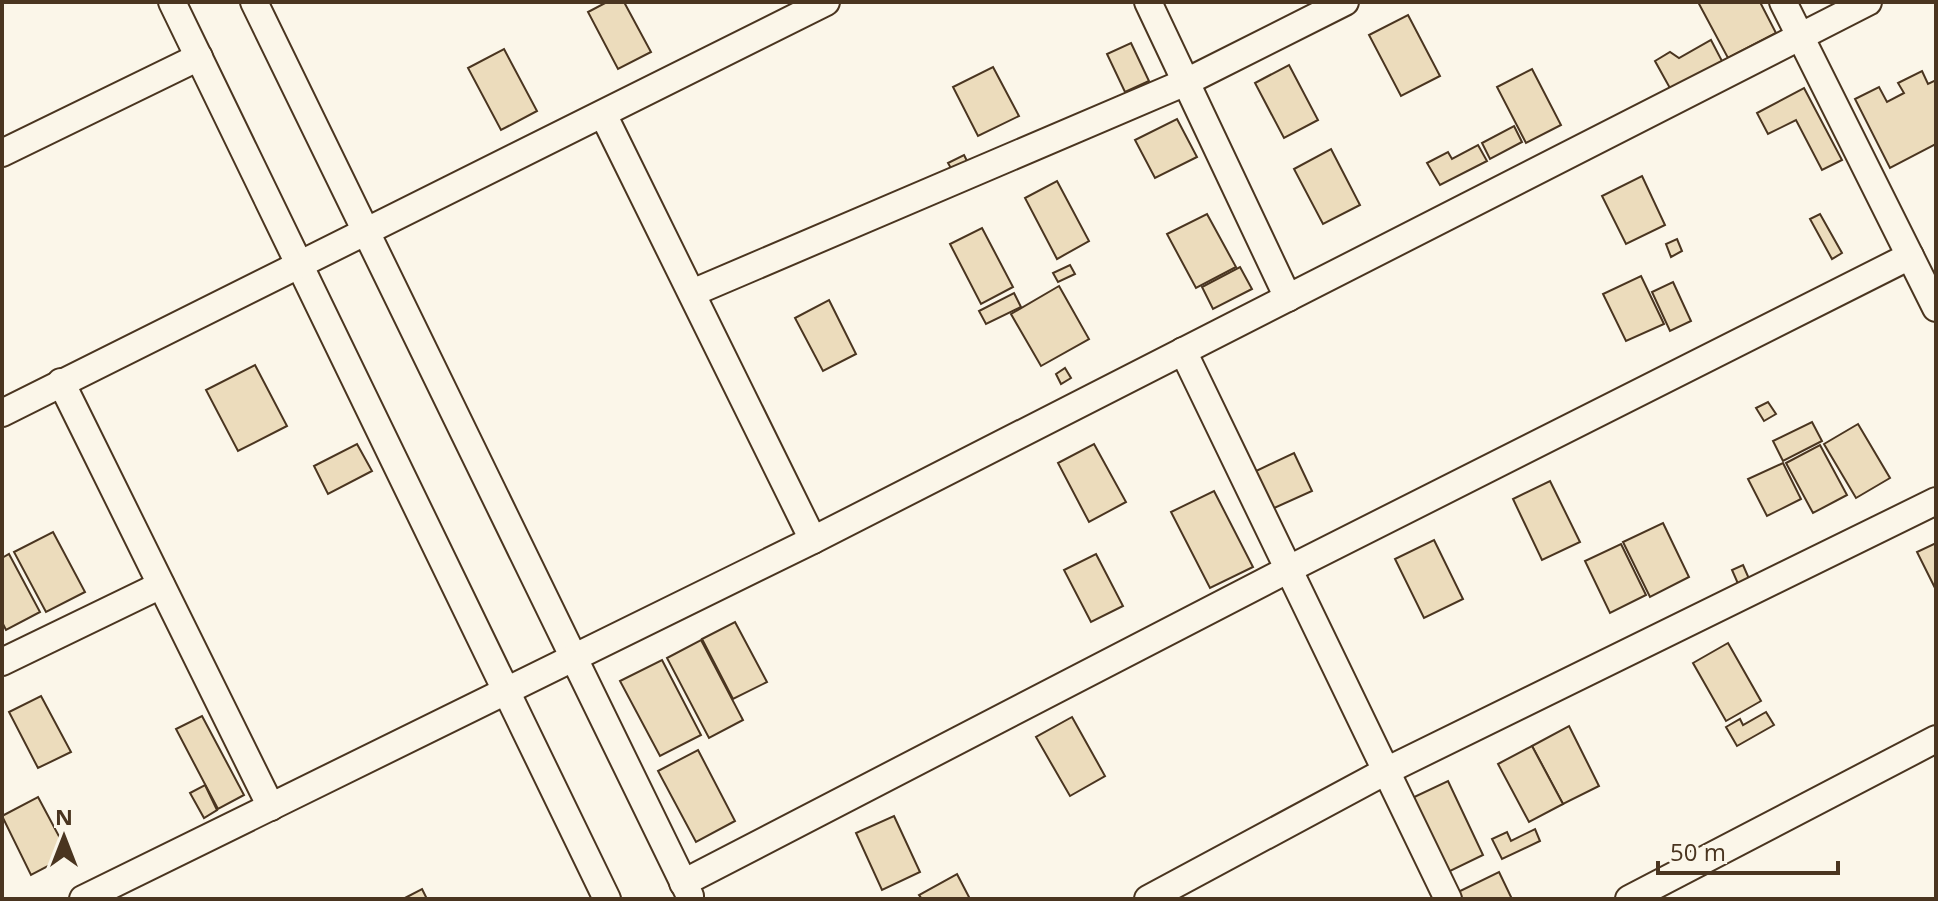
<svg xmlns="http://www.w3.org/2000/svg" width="1938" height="901" viewBox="0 0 1938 901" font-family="'Open Sans',sans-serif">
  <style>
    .building { fill: #ecdcbc; stroke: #4a3520; stroke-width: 2 }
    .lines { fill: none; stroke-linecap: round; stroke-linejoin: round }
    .minor-casing { stroke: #4a3520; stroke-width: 30 }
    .minor { stroke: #fbf6e9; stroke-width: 26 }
  </style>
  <rect width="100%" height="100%" fill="#fbf6e9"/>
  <!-- building -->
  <g class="building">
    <path d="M 607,2 L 624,2 L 651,52 L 618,69 L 588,12 Z"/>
    <path d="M 1698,2 L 1760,2 L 1776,33 L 1728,58 Z"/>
    <path d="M 1408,15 L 1440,76 L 1401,96 L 1369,35 Z"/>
    <path d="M 1711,40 L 1722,61 L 1671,90 L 1655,61 L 1670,52 L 1679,58 Z"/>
    <path d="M 1131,43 L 1149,81 L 1125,92 L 1107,54 Z"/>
    <path d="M 504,49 L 537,111 L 501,130 L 468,68 Z"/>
    <path d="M 1289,65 L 1318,120 L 1284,138 L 1255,83 Z"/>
    <path d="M 993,67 L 1019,116 L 978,136 L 953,87 Z"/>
    <path d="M 1532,69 L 1561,125 L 1526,143 L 1497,87 Z"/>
    <path d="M 1922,71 L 1928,84 L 1936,80 L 1936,144 L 1890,168 L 1855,99 L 1879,87 L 1887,102 L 1904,93 L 1898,83 Z"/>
    <path d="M 1804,88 L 1842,160 L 1822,170 L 1796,120 L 1768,134 L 1757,113 Z"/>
    <path d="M 1177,119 L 1197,157 L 1155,178 L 1135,140 Z"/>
    <path d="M 1514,126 L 1522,142 L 1490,159 L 1482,143 Z"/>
    <path d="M 1478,145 L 1487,161 L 1440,185 L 1427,163 L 1448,152 L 1452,159 Z"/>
    <path d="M 1331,149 L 1360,205 L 1323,224 L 1294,169 Z"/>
    <path d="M 964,155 L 971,169 L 956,177 L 948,163 Z"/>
    <path d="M 1642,176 L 1665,225 L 1626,244 L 1602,196 Z"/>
    <path d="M 1057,181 L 1089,241 L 1057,259 L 1025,198 Z"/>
    <path d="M 1207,214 L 1236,267 L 1196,288 L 1167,234 Z"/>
    <path d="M 1820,214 L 1842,253 L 1832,259 L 1810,219 Z"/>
    <path d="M 982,228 L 1013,287 L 981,304 L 950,244 Z"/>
    <path d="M 1677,239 L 1682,251 L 1671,257 L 1666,244 Z"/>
    <path d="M 1070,265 L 1075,274 L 1058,282 L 1053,273 Z"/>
    <path d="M 1240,267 L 1252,289 L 1213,309 L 1202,287 Z"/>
    <path d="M 1641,276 L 1664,324 L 1626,341 L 1603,294 Z"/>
    <path d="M 1673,282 L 1691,321 L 1670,331 L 1652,292 Z"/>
    <path d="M 1059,286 L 1089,339 L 1041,366 L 1011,314 Z"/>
    <path d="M 1014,293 L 1021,307 L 986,324 L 979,311 Z"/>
    <path d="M 829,300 L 856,354 L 823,371 L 795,318 Z"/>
    <path d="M 255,365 L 287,426 L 238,451 L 206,390 Z"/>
    <path d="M 1065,368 L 1071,378 L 1061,384 L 1056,374 Z"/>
    <path d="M 1768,402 L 1776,414 L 1764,421 L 1756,408 Z"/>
    <path d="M 1812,422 L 1822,441 L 1783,461 L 1773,441 Z"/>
    <path d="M 1858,424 L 1890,478 L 1856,498 L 1824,444 Z"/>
    <path d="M 357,444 L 372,471 L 328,494 L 314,466 Z"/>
    <path d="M 1094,444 L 1126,502 L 1089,522 L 1058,463 Z"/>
    <path d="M 1820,445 L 1847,495 L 1813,513 L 1786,463 Z"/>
    <path d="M 1294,453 L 1312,491 L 1272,509 L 1254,472 Z"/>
    <path d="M 1783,463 L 1801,499 L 1767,516 L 1748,479 Z"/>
    <path d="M 1550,481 L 1580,542 L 1542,560 L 1513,499 Z"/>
    <path d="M 1214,491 L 1253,567 L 1210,588 L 1171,512 Z"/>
    <path d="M 1663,523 L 1689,577 L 1650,597 L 1623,542 Z"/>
    <path d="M 53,532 L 85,592 L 46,612 L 14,552 Z"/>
    <path d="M 1434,540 L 1463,599 L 1424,618 L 1395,559 Z"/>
    <path d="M 1936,543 L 1936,590 L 1917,552 Z"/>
    <path d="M 1621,544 L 1646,595 L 1610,613 L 1585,561 Z"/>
    <path d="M 9,554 L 40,612 L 6,630 L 2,622 L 2,558 Z"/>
    <path d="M 1096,554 L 1123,606 L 1091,622 L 1064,570 Z"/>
    <path d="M 1743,565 L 1750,581 L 1739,586 L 1732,570 Z"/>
    <path d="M 735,622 L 767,682 L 733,699 L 702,639 Z"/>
    <path d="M 701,640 L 743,720 L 709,738 L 667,658 Z"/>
    <path d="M 1728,643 L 1761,701 L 1726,721 L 1693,663 Z"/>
    <path d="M 662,660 L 701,735 L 660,756 L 620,681 Z"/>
    <path d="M 41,696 L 71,752 L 38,768 L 9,712 Z"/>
    <path d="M 1766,712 L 1774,725 L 1737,746 L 1726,727 L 1740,719 L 1743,725 Z"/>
    <path d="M 202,716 L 244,795 L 218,809 L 176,729 Z"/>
    <path d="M 1072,717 L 1105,776 L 1070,796 L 1036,737 Z"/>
    <path d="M 1569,726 L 1599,786 L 1563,804 L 1532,746 Z"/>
    <path d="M 1532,746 L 1563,804 L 1529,822 L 1498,764 Z"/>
    <path d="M 698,750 L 735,821 L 696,842 L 658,771 Z"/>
    <path d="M 1448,781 L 1483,855 L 1446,873 L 1410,799 Z"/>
    <path d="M 205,785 L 217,810 L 204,818 L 190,793 Z"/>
    <path d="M 38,797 L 69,855 L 31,875 L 2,816 Z"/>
    <path d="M 894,816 L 920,872 L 882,890 L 856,833 Z"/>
    <path d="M 1535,829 L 1540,841 L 1502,859 L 1492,839 L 1507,832 L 1511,841 Z"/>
    <path d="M 1499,872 L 1512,899 L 1459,899 L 1456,893 Z"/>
    <path d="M 957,874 L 970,899 L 922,899 L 919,895 Z"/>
    <path d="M 422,889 L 427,899 L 403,899 Z"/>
  </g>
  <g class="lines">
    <!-- minor casing -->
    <g class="minor-casing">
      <g id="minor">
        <path d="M 172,2 L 607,899"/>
        <path d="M 254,2 L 690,896"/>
        <path d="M 1148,2 L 1288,298"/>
        <path d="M 1783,2 L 1936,308"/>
        <path d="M 603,114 L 813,540"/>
        <path d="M 2,153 L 199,57"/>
        <path d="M 692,293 L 1186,82 L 1345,2"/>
        <path d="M 1183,351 L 1448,899"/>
        <path d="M 61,382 L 271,807"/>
        <path d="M 2,413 L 826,2"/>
        <path d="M 2,662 L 161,585"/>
        <path d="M 683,883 L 1289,569 L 1910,256"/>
        <path d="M 83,899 L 813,540 L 1868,2"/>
        <path d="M 1148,899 L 1386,771 L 1936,501"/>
        <path d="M 1629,899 L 1936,739"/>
      </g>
    </g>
    <!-- minor -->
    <use href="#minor" class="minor"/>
  </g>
  <!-- border -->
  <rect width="1938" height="901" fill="none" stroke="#4a3520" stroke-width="8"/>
  <!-- north arrow -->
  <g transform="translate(64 837)" stroke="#fbf6e9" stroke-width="6" paint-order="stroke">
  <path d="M0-6L14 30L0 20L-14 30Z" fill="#4a3520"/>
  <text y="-12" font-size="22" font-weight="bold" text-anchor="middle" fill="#4a3520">N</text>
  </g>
  <!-- scale -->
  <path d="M1658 861v12h180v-12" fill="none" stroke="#4a3520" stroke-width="4"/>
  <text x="1670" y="861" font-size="24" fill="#4a3520" stroke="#fbf6e9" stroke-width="6" paint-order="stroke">50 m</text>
</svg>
